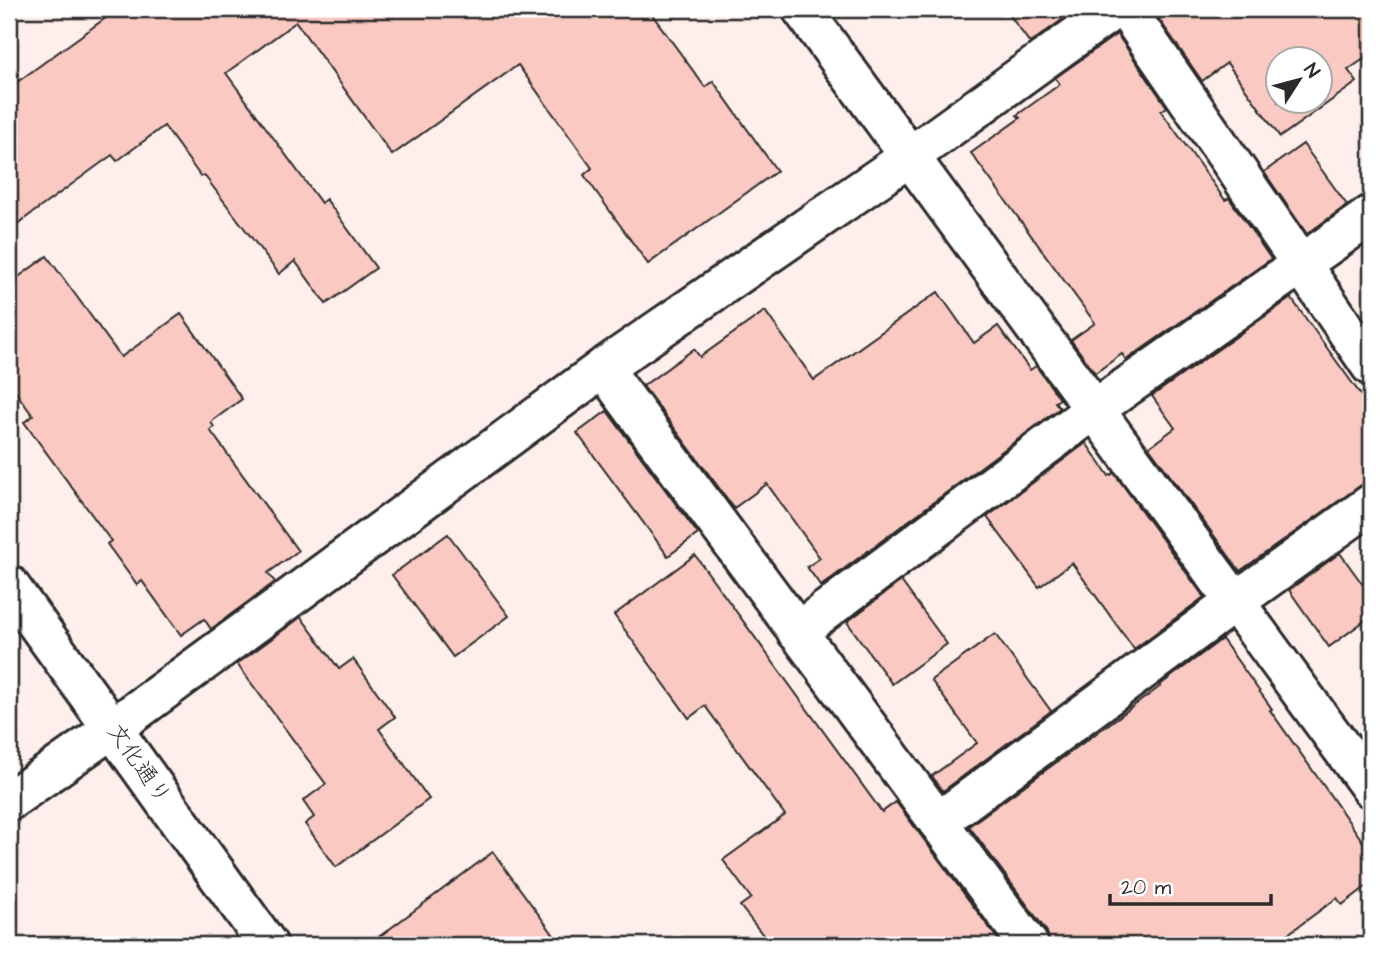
<svg xmlns="http://www.w3.org/2000/svg" width="1380" height="954" viewBox="0 0 1380 954" font-family="'Architects Daughter','Klee One',sans-serif">
  <style>
    .building { fill: #fac9c2; stroke: #2b2b2b; stroke-width: 2; fill-rule: evenodd }
    .lines { fill: none; stroke-linecap: round; stroke-linejoin: round }
    .minor-casing { stroke: #2b2b2b; stroke-width: 44 }
    .tertiary-casing { stroke: #2b2b2b; stroke-width: 44 }
    .minor { stroke: #fff; stroke-width: 38 }
    .tertiary { stroke: #fff; stroke-width: 38 }
    .labels { text-anchor: middle; dominant-baseline: central; stroke-width: 5; stroke-linejoin: round; paint-order: stroke }
    .street-label { font-size: 23px; fill: #2b2b2b; stroke: #fff }
  </style>
  <rect width="100%" height="100%" fill="#feefed"/>
  <filter id="ink" filterUnits="userSpaceOnUse"><feTurbulence type="fractalNoise" baseFrequency=".0143" numOctaves="2"/><feDisplacementMap in="SourceGraphic" scale="14" xChannelSelector="R" yChannelSelector="G"/><feConvolveMatrix kernelMatrix="1 2 1 2 8 2 1 2 1" color-interpolation-filters="sRGB"/></filter>
  <g filter="url(#ink)">
    <!-- building -->
    <g class="building">
      <path d="M 118,9 L 648,9 L 705,87 L 713,81 L 777,171 L 648,264 L 584,175 L 592,168 L 518,65 L 392,155 L 296,22 L 226,73 L 321,203 L 326,199 L 376,268 L 326,304 L 295,261 L 279,274 L 204,175 L 201,177 L 164,126 L 117,161 L 112,155 L 9,230 L 9,88 Z"/>
      <path d="M 1005,9 L 1077,9 L 1030,43 Z"/>
      <path d="M 1152,9 L 1371,9 L 1371,54 L 1348,70 L 1357,82 L 1280,137 L 1227,63 L 1202,81 ZM 1278,60 L 1320,60 L 1320,102 L 1278,102 Z"/>
      <path d="M 1117,34 L 1167,107 L 1161,111 L 1225,200 L 1229,198 L 1271,259 L 1126,360 L 1122,354 L 1095,373 L 1071,340 L 1095,323 L 971,153 L 1020,118 L 1017,115 L 1060,84 L 1055,78 Z"/>
      <path d="M 1303,144 L 1347,205 L 1307,234 L 1264,172 Z"/>
      <path d="M 47,256 L 121,357 L 181,314 L 242,399 L 211,422 L 214,427 L 210,430 L 298,551 L 268,573 L 275,582 L 211,629 L 204,619 L 181,635 L 142,581 L 137,585 L 107,544 L 111,541 L 24,422 L 33,416 L 9,383 L 9,284 Z"/>
      <path d="M 938,292 L 974,343 L 998,326 L 1030,370 L 1036,366 L 1060,399 L 1055,402 L 1060,408 L 821,586 L 807,567 L 820,558 L 767,484 L 734,508 L 643,386 L 694,349 L 700,357 L 765,311 L 814,380 Z"/>
      <path d="M 1291,298 L 1371,409 L 1371,478 L 1240,571 L 1149,447 L 1175,428 L 1152,396 Z"/>
      <path d="M 607,411 L 698,534 L 668,556 L 577,433 Z"/>
      <path d="M 1086,443 L 1109,476 L 1114,473 L 1204,597 L 1134,649 L 1072,563 L 1039,587 L 987,517 Z"/>
      <path d="M 448,534 L 509,616 L 453,657 L 392,575 Z"/>
      <path d="M 1340,553 L 1371,596 L 1371,616 L 1329,647 L 1289,590 Z"/>
      <path d="M 695,555 L 882,812 L 896,802 L 1002,945 L 771,945 L 740,906 L 751,898 L 723,860 L 785,815 L 705,706 L 689,718 L 614,615 Z"/>
      <path d="M 901,581 L 947,644 L 892,684 L 847,622 Z"/>
      <path d="M 301,617 L 339,669 L 353,659 L 395,717 L 379,729 L 429,799 L 336,867 L 305,824 L 314,817 L 303,801 L 326,784 L 237,664 Z"/>
      <path d="M 995,634 L 1051,711 L 943,791 L 932,776 L 977,743 L 931,680 Z"/>
      <path d="M 1222,639 L 1272,709 L 1270,710 L 1371,853 L 1371,883 L 1342,905 L 1337,898 L 1273,945 L 1050,945 L 1047,932 L 969,826 L 1161,686 L 1160,685 Z"/>
      <path d="M 493,852 L 561,945 L 368,945 Z"/>
    </g>
    <g class="lines">
      <!-- minor casing -->
      <g class="minor-casing">
        <g id="minor">
          <path d="M 802,9 L 1371,788"/>
          <path d="M 1126,9 L 1371,366"/>
          <path d="M 603,368 L 1029,945"/>
          <path d="M 797,632 L 1095,409 L 1371,215"/>
          <path d="M 9,801 L 113,728 L 603,368 L 909,157 L 1114,9"/>
          <path d="M 938,822 L 1236,601 L 1371,504"/>
        </g>
      </g>
      <!-- tertiary casing -->
      <g class="tertiary-casing">
        <path id="tertiary" d="M 9,585 L 268,945"/>
      </g>
      <!-- minor -->
      <use href="#minor" class="minor"/>
      <!-- tertiary -->
      <use href="#tertiary" class="tertiary"/>
    </g>
  </g>
  <g class="labels">
    <!-- street labels -->
    <g class="street-label">
      <text transform="translate(139 764) rotate(55)">文化通り</text>
    </g>
  </g>
  <!-- margin -->
  <rect width="1380" height="954" fill="none" stroke="#fff" stroke-width="35"/>
  <rect x="18" y="18" width="1345" height="919" fill="none" stroke="#2b2b2b" stroke-width="2.5" filter="url(#ink)"/>
  <!-- north arrow -->
  <g transform="translate(1299 80) rotate(54)"><circle r="33" fill="#ffffff" stroke="#aaaaaa" stroke-width="2"/>
  <path d="M0-5L12 26L0 18L-12 26Z" fill="#2b2b2b"/>
  <text y="-10" font-size="19" font-weight="bold" text-anchor="middle" fill="#2b2b2b">N</text>
  </g>
  <!-- scale -->
  <path d="M1110 894v10h161v-10" fill="none" stroke="#2b2b2b" stroke-width="3.5"/>
  <text x="1121" y="894" font-size="21" fill="#2b2b2b" stroke="#ffffff" stroke-width="5" paint-order="stroke">20 m</text>
</svg>
